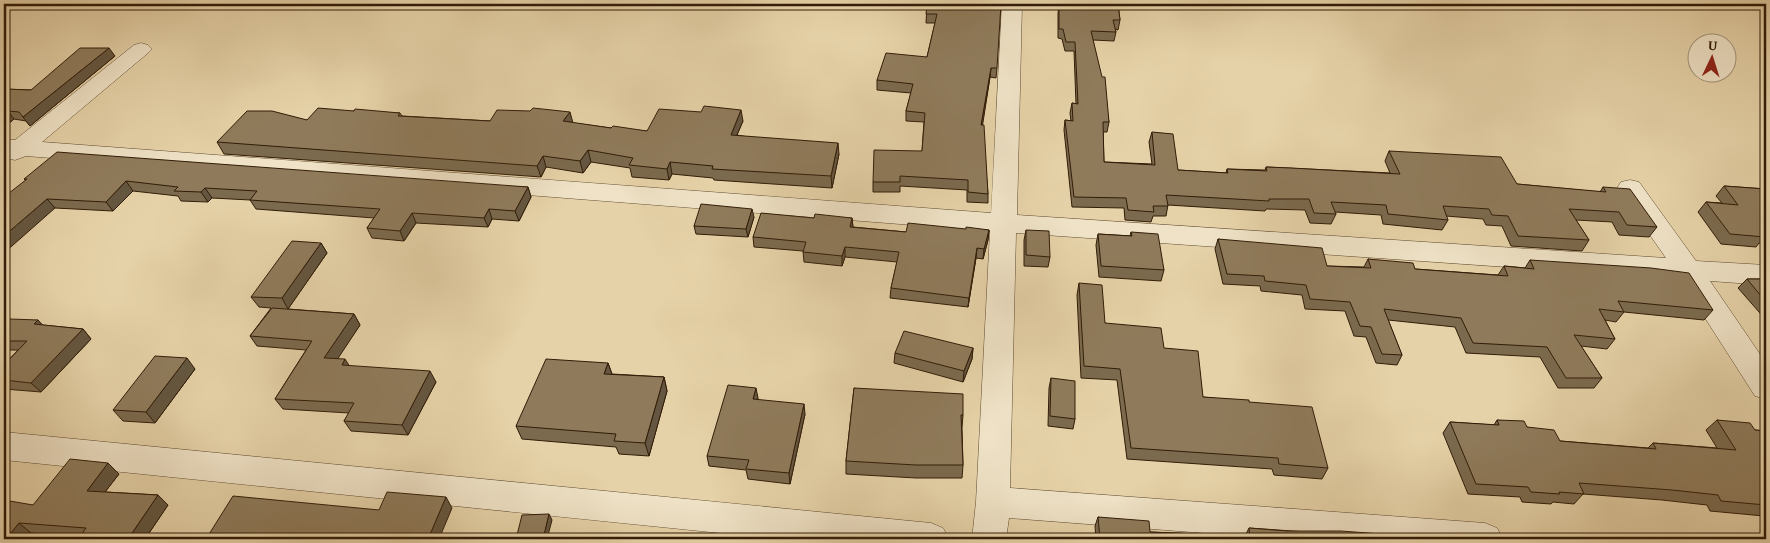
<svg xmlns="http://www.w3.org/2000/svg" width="1770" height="543" viewBox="0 0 1770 543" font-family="'Gentium Book Plus',serif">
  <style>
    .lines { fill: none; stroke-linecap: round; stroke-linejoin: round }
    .minor-casing { stroke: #5e4a30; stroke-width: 1 }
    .minor { fill: #efe2c6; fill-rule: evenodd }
    .wall { fill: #7b6a4e; stroke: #311c08 }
    .shaded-wall { fill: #645640; stroke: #311c08 }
    .building { fill: #8f7b5b; stroke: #311c08 }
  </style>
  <rect width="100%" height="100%" fill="#e6d2a8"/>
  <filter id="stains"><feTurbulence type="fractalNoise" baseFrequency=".004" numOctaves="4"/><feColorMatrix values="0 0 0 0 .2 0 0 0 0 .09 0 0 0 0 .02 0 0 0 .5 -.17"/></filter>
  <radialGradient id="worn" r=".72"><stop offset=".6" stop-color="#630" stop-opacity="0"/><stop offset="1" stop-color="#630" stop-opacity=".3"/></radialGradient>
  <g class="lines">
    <!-- minor casing -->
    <g class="minor-casing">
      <g id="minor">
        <path d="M 1002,4 L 1022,4 L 1017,215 L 1666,258 L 1617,188 L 1621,182 L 1630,180 L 1639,182 L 1696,261 L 1766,265 L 1766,285 L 1710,281 L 1766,363 L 1766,399 L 1755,396 L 1680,279 L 1016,233 L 1010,488 L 1485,523 L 1497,528 L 1503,539 L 1282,539 L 1009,518 L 1006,539 L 972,539 L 976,502 L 990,231 L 26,156 L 15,160 L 6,158 L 4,154 L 4,140 L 15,140 L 134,45 L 141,43 L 148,45 L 152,49 L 148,53 L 42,142 L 991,213 Z"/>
        <path d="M 4,432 L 931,523 L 943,528 L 949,539 L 779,539 L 4,460 Z"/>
      </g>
    </g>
    <!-- minor -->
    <use href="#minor" class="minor"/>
  </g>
  <!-- wall -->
  <g class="wall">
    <path d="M 927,4 L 997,68 L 996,78 L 990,77 L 982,125 L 988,194 L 988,203 L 967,202 L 967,190 L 900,186 L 900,192 L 873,192 L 873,182 L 922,151 L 924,122 L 906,121 L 906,111 L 911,93 L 877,90 L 877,80 L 927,57 L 935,23 L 926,23 Z"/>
    <path d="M 1059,4 L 1118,4 L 1120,20 L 1118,30 L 1115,29 L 1116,32 L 1114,41 L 1093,40 L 1109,122 L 1107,132 L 1103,132 L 1104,162 L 1152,164 L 1149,142 L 1152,132 L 1178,170 L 1226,173 L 1227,169 L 1265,170 L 1266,167 L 1390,173 L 1385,161 L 1389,151 L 1517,184 L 1600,192 L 1603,187 L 1657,227 L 1649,237 L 1619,235 L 1612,222 L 1576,220 L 1589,240 L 1582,251 L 1511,246 L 1502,226 L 1486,225 L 1483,219 L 1446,216 L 1448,220 L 1442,230 L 1383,224 L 1381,215 L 1335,212 L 1336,214 L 1331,224 L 1310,223 L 1305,210 L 1266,209 L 1265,211 L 1168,205 L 1166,216 L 1153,216 L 1151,222 L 1125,220 L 1124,208 L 1072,207 L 1064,130 L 1065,120 L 1071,121 L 1070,113 L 1072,103 L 1076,104 L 1074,51 L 1065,51 L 1062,39 L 1058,38 L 1058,14 Z"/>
    <path d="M 115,56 L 30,126 L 26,121 L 14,119 L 4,127 L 4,89 L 31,90 Z"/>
    <path d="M 354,111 L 400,113 L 402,116 L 490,121 L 573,123 L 611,128 L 647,131 L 743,121 L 737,135 L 839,154 L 832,188 L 714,180 L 713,178 L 672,174 L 669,180 L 632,177 L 630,168 L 591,162 L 583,173 L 546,167 L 541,177 L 224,154 L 217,142 L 307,120 Z"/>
    <path d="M 24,179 L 528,187 L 531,197 L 519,221 L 492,219 L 488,227 L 416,223 L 404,241 L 372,238 L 367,228 L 374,218 L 256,209 L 250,200 L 212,198 L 208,202 L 181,201 L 178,196 L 133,191 L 113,211 L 55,208 Z"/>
    <path d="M 1724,186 L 1766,189 L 1766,244 L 1759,243 L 1756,247 L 1721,244 L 1698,212 L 1706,202 L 1722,203 L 1716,196 Z"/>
    <path d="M 754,217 L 748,237 L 696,234 L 694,226 Z"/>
    <path d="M 814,218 L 852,218 L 853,227 L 906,232 L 989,230 L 988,240 L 983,259 L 976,258 L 968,307 L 890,298 L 891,288 L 897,262 L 845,257 L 842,266 L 804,262 L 803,251 L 754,247 L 753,237 Z"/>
    <path d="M 1026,230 L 1050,257 L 1048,267 L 1024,266 L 1024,240 Z"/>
    <path d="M 1131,232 L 1164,270 L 1161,281 L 1099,277 L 1096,245 L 1098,234 L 1130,236 Z"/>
    <path d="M 1218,239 L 1327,266 L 1364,267 L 1368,259 L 1415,269 L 1498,275 L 1504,266 L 1525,268 L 1530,260 L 1713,310 L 1704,320 L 1624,312 L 1616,322 L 1605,320 L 1615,339 L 1607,349 L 1581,346 L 1602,378 L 1594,388 L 1558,388 L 1540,357 L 1466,353 L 1455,327 L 1388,320 L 1402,355 L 1397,365 L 1376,363 L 1366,337 L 1354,336 L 1345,311 L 1305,309 L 1302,295 L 1261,291 L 1260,286 L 1223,284 L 1215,249 Z"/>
    <path d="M 321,243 L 327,253 L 288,309 L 354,314 L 360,325 L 337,359 L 349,366 L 436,382 L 408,435 L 351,431 L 344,421 L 349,413 L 283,409 L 275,399 L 306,350 L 257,346 L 250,336 L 271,308 L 259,307 L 251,297 Z"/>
    <path d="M 1747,279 L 1766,279 L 1766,320 L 1738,288 Z"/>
    <path d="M 1079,283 L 1105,323 L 1164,348 L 1203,397 L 1249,402 L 1328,468 L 1322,479 L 1274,475 L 1272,469 L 1127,459 L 1117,380 L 1081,378 L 1077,295 Z"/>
    <path d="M 38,320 L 42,325 L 83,329 L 91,339 L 41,392 L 4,389 L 4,365 L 18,350 L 4,350 L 4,326 Z"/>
    <path d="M 973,348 L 972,359 L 963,382 L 894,363 L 895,353 Z"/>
    <path d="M 608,363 L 612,374 L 664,377 L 667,391 L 649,456 L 619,454 L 616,447 L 522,439 L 516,426 Z"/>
    <path d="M 195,369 L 155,423 L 123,421 L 113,410 Z"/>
    <path d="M 1051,378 L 1075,419 L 1073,429 L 1048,426 L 1049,388 Z"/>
    <path d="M 854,388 L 963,415 L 962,428 L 963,465 L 962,478 L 916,478 L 846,474 L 846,461 Z"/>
    <path d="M 758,398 L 757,400 L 805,414 L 790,484 L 748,479 L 746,470 L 709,466 L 707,456 Z"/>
    <path d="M 1497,420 L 1527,427 L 1560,441 L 1648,448 L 1653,443 L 1717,448 L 1706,430 L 1717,420 L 1755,430 L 1766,431 L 1766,519 L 1764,516 L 1710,511 L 1707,505 L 1662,500 L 1583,494 L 1574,504 L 1553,502 L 1551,504 L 1522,502 L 1520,497 L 1468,494 L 1443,433 L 1450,422 L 1494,425 Z"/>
    <path d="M 119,474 L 105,492 L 158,495 L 168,505 L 145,539 L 78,539 L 79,537 L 31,533 L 4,539 L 33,505 Z"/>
    <path d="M 1098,517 L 1150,532 L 1245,536 L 1249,528 L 1408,539 L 1096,539 L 1095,526 Z"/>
  </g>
  <!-- shaded-wall -->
  <g class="shaded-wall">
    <path d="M 109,48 L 115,56 L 30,126 L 23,117 Z"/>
    <path d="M 991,68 L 990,77 L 981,135 L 981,125 Z"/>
    <path d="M 741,110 L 743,121 L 732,146 L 731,135 Z"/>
    <path d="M 8,111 L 14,119 L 4,127 L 4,114 Z"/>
    <path d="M 570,112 L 573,123 L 563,121 Z"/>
    <path d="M 838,143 L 839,154 L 832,188 L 831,176 Z"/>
    <path d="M 588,150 L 591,162 L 583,173 L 580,161 Z"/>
    <path d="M 543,156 L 546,167 L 541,177 L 537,166 Z"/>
    <path d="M 670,162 L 672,174 L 669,180 L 667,169 Z"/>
    <path d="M 126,181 L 133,191 L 113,211 L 106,202 Z"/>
    <path d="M 528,187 L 531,197 L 519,221 L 515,211 Z"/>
    <path d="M 205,188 L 212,198 L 208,202 L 201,192 Z"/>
    <path d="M 47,199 L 55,208 L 4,253 L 4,236 Z"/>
    <path d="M 489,209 L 492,219 L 488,227 L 484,218 Z"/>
    <path d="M 752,209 L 754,217 L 748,237 L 746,229 Z"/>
    <path d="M 412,213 L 416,223 L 404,241 L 400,231 Z"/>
    <path d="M 852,218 L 853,228 L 850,227 Z"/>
    <path d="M 989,230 L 988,240 L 983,259 L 984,249 Z"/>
    <path d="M 321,243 L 327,253 L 288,309 L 282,298 Z"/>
    <path d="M 845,247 L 845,257 L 842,266 L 842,256 Z"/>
    <path d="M 977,248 L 976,258 L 968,307 L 969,298 Z"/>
    <path d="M 354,314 L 360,325 L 331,369 L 324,358 Z"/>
    <path d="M 38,320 L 46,329 L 34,324 Z"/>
    <path d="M 83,329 L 91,339 L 41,392 L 31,383 Z"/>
    <path d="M 973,348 L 972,359 L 963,382 L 964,371 Z"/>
    <path d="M 187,358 L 195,369 L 155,423 L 146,412 Z"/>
    <path d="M 345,359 L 352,370 L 342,365 Z"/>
    <path d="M 608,363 L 613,377 L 604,374 Z"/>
    <path d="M 430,371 L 436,382 L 408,435 L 402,425 Z"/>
    <path d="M 664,377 L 667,391 L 649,456 L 645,443 Z"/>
    <path d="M 756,388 L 758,398 L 755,410 L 753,399 Z"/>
    <path d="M 804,404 L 805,414 L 790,484 L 789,473 Z"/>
    <path d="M 108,463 L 119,474 L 98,501 L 87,491 Z"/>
    <path d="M 158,495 L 168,505 L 145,539 L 128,539 Z"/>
    <path d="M 446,497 L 452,508 L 439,539 L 428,539 Z"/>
    <path d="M 549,514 L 552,520 L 547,539 L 543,539 Z"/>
    <path d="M 19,523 L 31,533 L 26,539 L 6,539 Z"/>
  </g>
  <!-- building -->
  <g class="building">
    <path d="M 927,4 L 1001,4 L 997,68 L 991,68 L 981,125 L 984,125 L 988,194 L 968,192 L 968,180 L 900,176 L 900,182 L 873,182 L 874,150 L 922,151 L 925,113 L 906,111 L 913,84 L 877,80 L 886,53 L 927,57 L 937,14 L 926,14 Z"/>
    <path d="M 1059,4 L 1118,4 L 1120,20 L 1113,20 L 1116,32 L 1091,31 L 1102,77 L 1105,77 L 1109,122 L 1103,122 L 1104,162 L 1155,165 L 1152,132 L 1173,134 L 1178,170 L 1228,173 L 1227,169 L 1267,171 L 1266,167 L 1291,168 L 1400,174 L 1389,151 L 1501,157 L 1517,184 L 1606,192 L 1603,187 L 1630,189 L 1657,227 L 1627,225 L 1619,212 L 1569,209 L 1589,240 L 1518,236 L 1508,216 L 1492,215 L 1489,209 L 1443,206 L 1448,220 L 1388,214 L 1386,205 L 1331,202 L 1336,214 L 1314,213 L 1309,199 L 1269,199 L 1269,201 L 1166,195 L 1168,206 L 1153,206 L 1154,212 L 1128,210 L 1126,198 L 1074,197 L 1065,120 L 1073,121 L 1072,103 L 1078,104 L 1075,42 L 1066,42 L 1063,29 L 1059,29 Z"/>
    <path d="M 80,48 L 109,48 L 23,117 L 19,112 L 8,111 L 4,114 L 4,89 L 31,90 Z"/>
    <path d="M 704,106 L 741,110 L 731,135 L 838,143 L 831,176 L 712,169 L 713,166 L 670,162 L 667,169 L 629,165 L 633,158 L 588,150 L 580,161 L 543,156 L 537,166 L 217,142 L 247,111 L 272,111 L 307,120 L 318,108 L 354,111 L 355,109 L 400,113 L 398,116 L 490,121 L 497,110 L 530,111 L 533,108 L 570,112 L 563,121 L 611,128 L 613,126 L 647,131 L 659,109 L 701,112 Z"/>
    <path d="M 57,152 L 528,187 L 515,211 L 489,209 L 484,218 L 412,213 L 400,231 L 367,228 L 380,209 L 250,200 L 257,191 L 205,188 L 201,192 L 174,191 L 178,187 L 126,181 L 106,202 L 47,199 L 4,236 L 4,197 L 27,179 L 24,179 Z"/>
    <path d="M 1724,186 L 1766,189 L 1766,233 L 1761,233 L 1765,237 L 1730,234 L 1706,202 L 1738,205 Z"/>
    <path d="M 701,204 L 752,209 L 746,229 L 694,226 Z"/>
    <path d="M 761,213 L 814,218 L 815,214 L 852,218 L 850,227 L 906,232 L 908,223 L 966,229 L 966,227 L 989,230 L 984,249 L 977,248 L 969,298 L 891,288 L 899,252 L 845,247 L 842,256 L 803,252 L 806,242 L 753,237 Z"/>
    <path d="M 1026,230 L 1049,231 L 1050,257 L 1026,255 Z"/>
    <path d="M 1131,232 L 1158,234 L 1164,270 L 1101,266 L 1098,234 L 1132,236 Z"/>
    <path d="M 1218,239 L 1322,248 L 1327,266 L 1371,268 L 1368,259 L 1413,263 L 1415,269 L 1508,276 L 1504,266 L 1534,269 L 1530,260 L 1651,268 L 1689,273 L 1713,310 L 1618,301 L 1624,312 L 1599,309 L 1615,339 L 1574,335 L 1602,378 L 1566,378 L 1547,347 L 1473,343 L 1461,318 L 1384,309 L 1402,355 L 1382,354 L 1371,327 L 1360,326 L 1350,302 L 1310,299 L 1306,285 L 1265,281 L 1264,276 L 1227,274 Z"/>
    <path d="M 292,241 L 321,243 L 282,298 L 251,297 Z"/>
    <path d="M 1747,279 L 1766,279 L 1766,302 Z"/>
    <path d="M 1079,283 L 1102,285 L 1105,323 L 1161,328 L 1164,348 L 1198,351 L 1203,397 L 1249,400 L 1249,402 L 1312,407 L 1328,468 L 1279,464 L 1278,458 L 1131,448 L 1120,369 L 1084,366 Z"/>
    <path d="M 272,308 L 354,314 L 324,358 L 345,359 L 342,365 L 430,371 L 402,425 L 344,421 L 354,403 L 275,399 L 312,341 L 250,336 Z"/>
    <path d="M 10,319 L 38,320 L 34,324 L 83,329 L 31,383 L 4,380 L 4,365 L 27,341 L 4,341 L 4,326 Z"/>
    <path d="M 904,331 L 973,348 L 964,371 L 895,353 Z"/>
    <path d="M 155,356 L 187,358 L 146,412 L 113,410 Z"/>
    <path d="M 546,359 L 608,363 L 604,374 L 664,377 L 645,443 L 614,441 L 616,434 L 516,426 Z"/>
    <path d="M 1051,378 L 1075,381 L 1075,419 L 1050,416 Z"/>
    <path d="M 728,385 L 756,388 L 753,399 L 804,404 L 789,473 L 746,469 L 749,460 L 707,456 Z"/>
    <path d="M 854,388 L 963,394 L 963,415 L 961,415 L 963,465 L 916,465 L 846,461 Z"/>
    <path d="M 1497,420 L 1524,421 L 1527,427 L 1554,430 L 1560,441 L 1656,449 L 1653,443 L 1736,450 L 1717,420 L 1750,423 L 1755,430 L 1766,431 L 1766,505 L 1721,501 L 1718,495 L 1672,490 L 1579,483 L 1584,494 L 1559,492 L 1560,494 L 1531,492 L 1528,487 L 1476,484 L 1450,422 L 1499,425 Z"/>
    <path d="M 70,459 L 108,463 L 87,491 L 158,495 L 128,539 L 78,539 L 86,528 L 19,523 L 6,539 L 4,539 L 4,500 L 33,505 Z"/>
    <path d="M 387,492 L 446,497 L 428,539 L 206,539 L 233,496 L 379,510 Z"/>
    <path d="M 549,514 L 543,539 L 516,539 L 522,515 Z"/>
    <path d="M 1098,517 L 1149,521 L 1150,532 L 1250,536 L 1249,528 L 1287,531 L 1341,531 L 1395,535 L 1396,539 L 1408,539 L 1100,539 Z"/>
  </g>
  <!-- margin -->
  <rect width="1770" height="543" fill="none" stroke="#e6d2a8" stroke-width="20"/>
  <rect x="5" y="5" width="1760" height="533" fill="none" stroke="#311c08" stroke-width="2.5"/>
  <rect x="10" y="10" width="1750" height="523" fill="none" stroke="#311c08"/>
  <!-- north arrow -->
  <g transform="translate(1712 58) rotate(4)"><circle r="24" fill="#efe2c6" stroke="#a3937a"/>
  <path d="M0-4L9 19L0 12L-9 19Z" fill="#8f2418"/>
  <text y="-8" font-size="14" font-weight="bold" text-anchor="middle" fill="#311c08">U</text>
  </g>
  <rect width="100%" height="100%" filter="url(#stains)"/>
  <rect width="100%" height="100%" fill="url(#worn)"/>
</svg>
